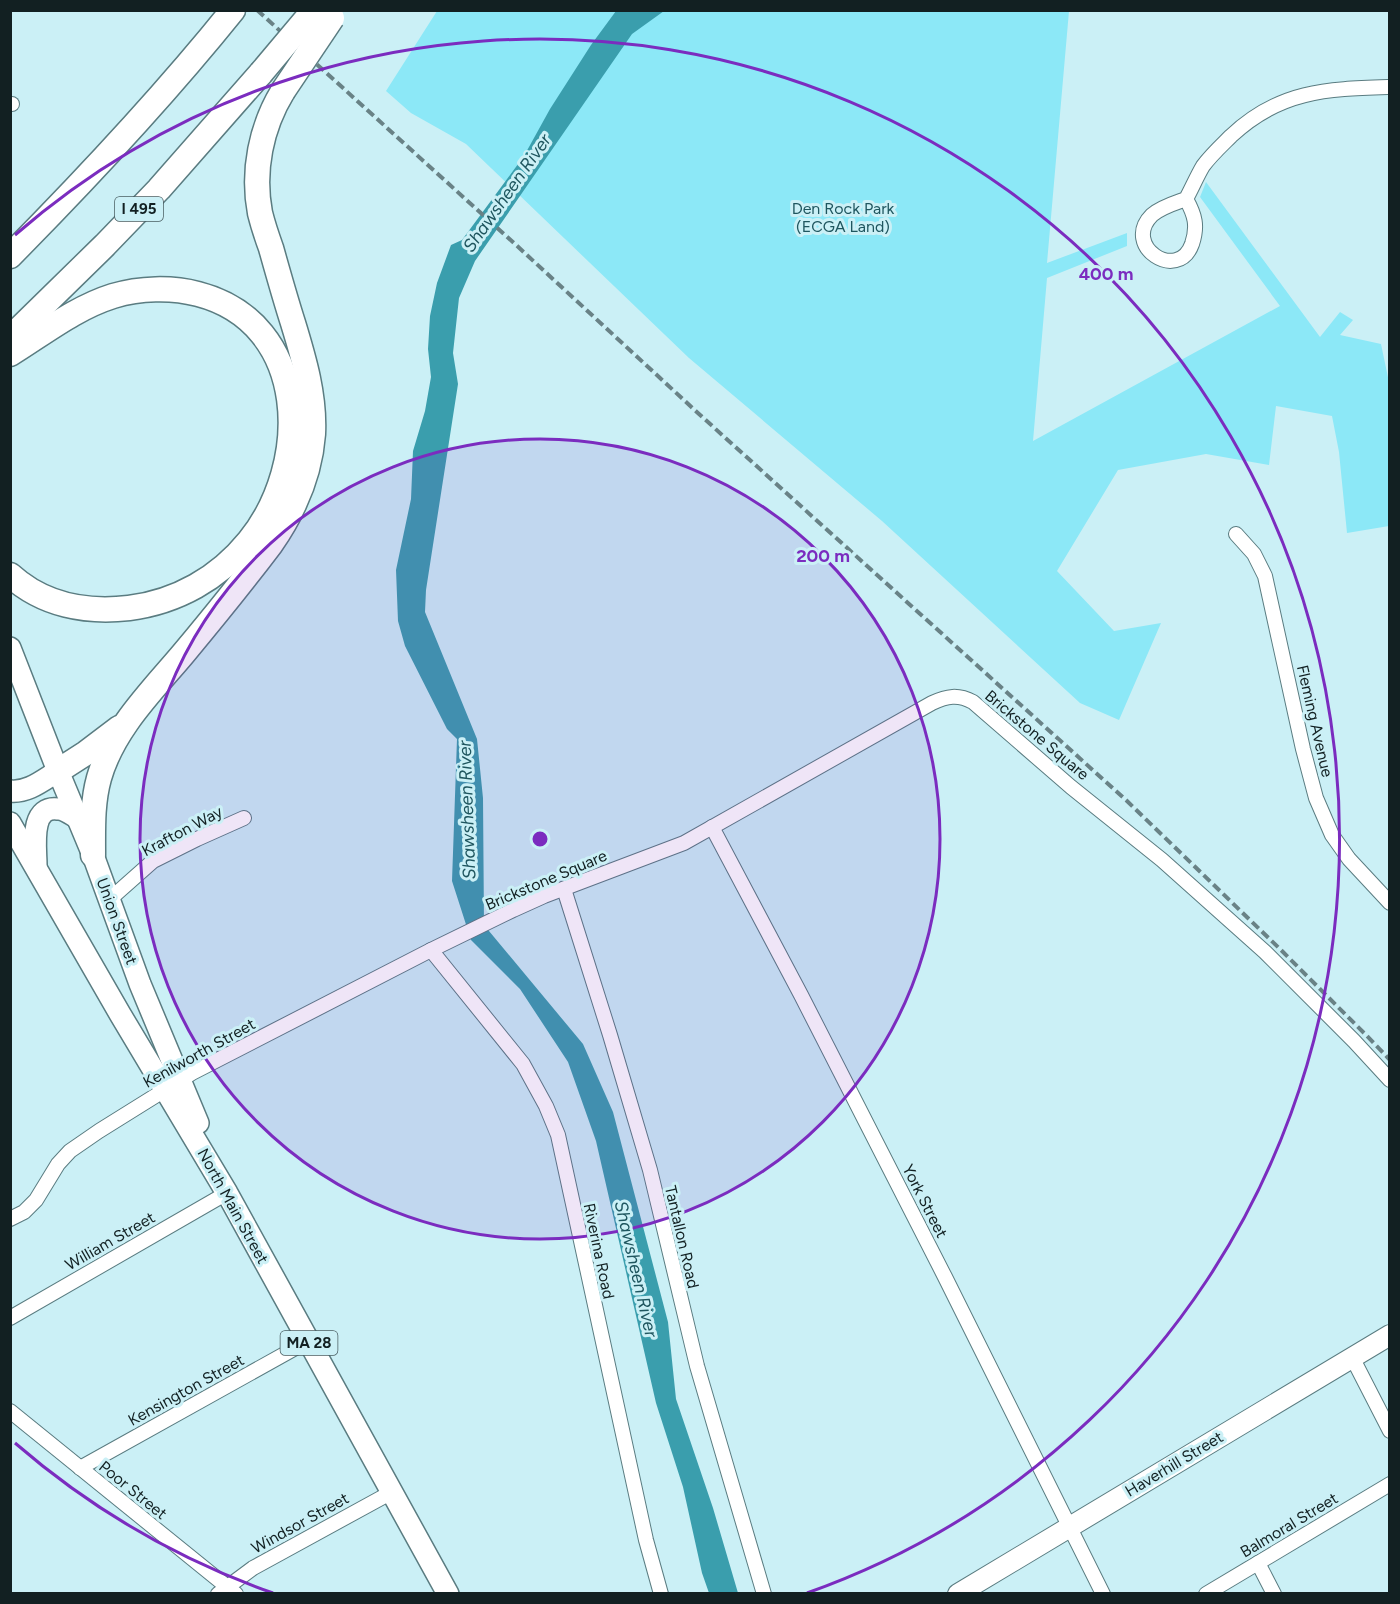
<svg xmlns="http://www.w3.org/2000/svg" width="1400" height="1604" viewBox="0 0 1400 1604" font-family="Figtree,sans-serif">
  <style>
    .green { fill: #8ce8f7 }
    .water { fill: #3a9ead }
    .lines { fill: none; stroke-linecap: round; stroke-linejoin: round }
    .street-casing { stroke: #5a7c81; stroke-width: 16 }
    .secondary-casing { stroke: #5a7c81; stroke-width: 22 }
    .primary-casing { stroke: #5a7c81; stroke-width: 24 }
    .highway-casing { stroke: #5a7c81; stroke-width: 27 }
    .street { stroke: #fff; stroke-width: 14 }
    .secondary { stroke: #fff; stroke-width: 20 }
    .primary { stroke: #fff; stroke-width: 21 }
    .highway { stroke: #fff; stroke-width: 24 }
    .rail { stroke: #698286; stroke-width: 4; stroke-dasharray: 9 4.5; stroke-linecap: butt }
    .highway-bridge-casing { stroke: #5a7c81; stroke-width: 27; stroke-linecap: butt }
    .highway-bridge { stroke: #fff; stroke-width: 24 }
    .ring { fill: none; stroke: #7b2cbf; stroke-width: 3 }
    .labels { text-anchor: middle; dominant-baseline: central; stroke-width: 6; stroke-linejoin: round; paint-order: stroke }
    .shield { fill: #cbf0f6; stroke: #4a5e62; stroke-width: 1.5 }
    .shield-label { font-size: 15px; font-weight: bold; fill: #122022 }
    .park-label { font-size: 16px; fill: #1f565f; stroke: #cbf0f6 }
    .street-label { font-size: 16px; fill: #122022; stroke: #cbf0f6 }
    .water-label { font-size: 18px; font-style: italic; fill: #1f565f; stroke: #cbf0f6 }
    .centre { fill: #7b2cbf; stroke: #cbf0f6; stroke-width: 3 }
    .ring-label { font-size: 18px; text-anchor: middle; font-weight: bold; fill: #7b2cbf; stroke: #cbf0f6; stroke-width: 6; stroke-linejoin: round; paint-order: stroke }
  </style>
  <rect width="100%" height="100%" fill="#cbf0f6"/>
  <!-- green -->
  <path class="green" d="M 437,11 L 1069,11 L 1047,263 L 1127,233 L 1127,246 L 1047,278 L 1033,441 L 1280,306 L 1200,197 L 1206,182 L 1320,337 L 1340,312 L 1353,320 L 1340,335 L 1381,344 L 1390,387 L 1389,526 L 1347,533 L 1339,452 L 1332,416 L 1276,406 L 1269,465 L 1206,454 L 1118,470 L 1057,571 L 1114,631 L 1161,623 L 1119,720 L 1080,703 L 882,521 L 689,358 L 466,144 L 411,113 L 386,91 Z"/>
  <!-- water -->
  <path class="water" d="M 616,11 L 664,11 L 632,34 L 475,261 L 459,298 L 453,353 L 458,384 L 426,590 L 425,612 L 477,739 L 483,798 L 484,925 L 583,1044 L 613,1112 L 668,1322 L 676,1399 L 713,1508 L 738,1593 L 709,1593 L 702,1573 L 683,1487 L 656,1403 L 596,1141 L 568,1062 L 520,989 L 471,940 L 452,881 L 457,739 L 447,729 L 405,646 L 398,621 L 396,570 L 411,499 L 413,451 L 425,411 L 431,377 L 428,349 L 430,316 L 437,283 L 451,245 L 462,240 L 524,156 L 550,109 L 591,45 Z"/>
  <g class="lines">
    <!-- street casing -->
    <g class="street-casing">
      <g id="street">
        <path d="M 10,104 L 12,104"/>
        <path d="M 1186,199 C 1195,215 1198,226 1192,244 C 1178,283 1121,246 1152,215 C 1161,207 1175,203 1186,199 C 1192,188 1197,176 1203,166 C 1211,155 1222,145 1231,136 C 1280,90 1327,89 1390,87"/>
        <path d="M 1236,534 L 1254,554 L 1265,576 L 1303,749 L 1316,798 L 1332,835 L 1349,859 L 1390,903"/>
        <path d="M 712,827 L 801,995 L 945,1277 L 1103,1594"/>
        <path d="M 564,889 L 610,1035 L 650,1170 L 697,1366 L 764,1594"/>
        <path d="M 109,900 L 153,861 L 197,839 L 244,818"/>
        <path d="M 431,950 L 523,1064 L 546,1106 L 558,1135 L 646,1540 L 661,1594"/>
        <path d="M 10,1219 L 24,1212 L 36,1200 L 58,1164 L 70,1151 L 99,1131 L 192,1073 L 431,950 L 513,910 L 544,896 L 684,843 L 932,703 C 947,696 958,694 973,702 L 1071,787 L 1162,860 L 1265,952 L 1354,1041 L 1390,1080"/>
        <path d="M 10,1318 L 227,1193"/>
        <path d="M 1352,1357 L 1390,1431"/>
        <path d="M 10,1411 L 236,1594"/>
        <path d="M 80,1468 L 308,1341"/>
        <path d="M 1258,1563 L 1274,1594"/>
        <path d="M 218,1594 L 253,1568 L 392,1492"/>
        <path d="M 1206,1594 L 1390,1484"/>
      </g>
    </g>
    <!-- secondary casing -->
    <g class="secondary-casing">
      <path id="secondary" d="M 958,1594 L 1390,1335"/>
    </g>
    <!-- primary casing -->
    <g class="primary-casing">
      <g id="primary">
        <path d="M 10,648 L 58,771 L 93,855 L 140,984 L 198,1123"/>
        <path d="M 10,791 C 28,793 43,780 58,771"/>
        <path d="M 10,823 L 120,1014 L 227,1193 L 448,1594"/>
        <path d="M 36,865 C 36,848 29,805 58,809 C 64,809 71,814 76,817"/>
      </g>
    </g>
    <!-- highway casing -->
    <g class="highway-casing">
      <g id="highway">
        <path d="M 10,256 C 88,177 163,97 233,10"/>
        <path d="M 10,338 L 105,245 L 159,189 L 261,73"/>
        <path d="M 10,354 C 44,333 75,308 113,296 C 140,288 171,287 198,294 C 310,323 312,464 249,541 C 219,578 177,602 129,608 C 86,613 43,605 10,575"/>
        <path d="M 58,771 L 86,753 L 119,728"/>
        <path d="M 93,855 C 93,829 92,803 99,778 C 113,729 151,692 183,654 C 213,618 243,581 271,544 C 294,511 310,475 313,434 C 315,396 304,359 293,323 C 285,298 278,273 271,248 C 267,237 263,225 260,213 C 252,171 261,127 283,91"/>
      </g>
    </g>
    <!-- street -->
    <use href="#street" class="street"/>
    <!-- secondary -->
    <use href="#secondary" class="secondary"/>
    <!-- primary -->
    <use href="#primary" class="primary"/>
    <!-- highway -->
    <use href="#highway" class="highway"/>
    <!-- rail -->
    <path class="rail" d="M 257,10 L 515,244 L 699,414 L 1127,801 L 1280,949 L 1367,1036 L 1390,1060"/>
    <!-- highway-bridge casing -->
    <g class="highway-bridge-casing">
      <g id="highway-bridge">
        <path d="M 261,73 L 314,10"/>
        <path d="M 283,91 L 332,18"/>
      </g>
    </g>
    <!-- highway-bridge -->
    <use href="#highway-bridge" class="highway-bridge"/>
  </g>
  <!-- distance rings -->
  <circle cx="540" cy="839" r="400" fill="#7b2cbf" fill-opacity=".12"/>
  <g class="ring">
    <circle cx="540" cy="839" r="400"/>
    <path d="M273 1593A800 800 0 0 1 15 1443M15 235A800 800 0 1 1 807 1593"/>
  </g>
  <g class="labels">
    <!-- shield labels -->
    <g class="shield">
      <rect x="115" y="197" width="48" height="24" rx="4.5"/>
      <rect x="280.5" y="1331" width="57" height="24" rx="4.5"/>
    </g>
    <g class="shield-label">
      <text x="139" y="209">I 495</text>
      <text x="309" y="1343">MA 28</text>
    </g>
    <!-- park labels -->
    <g class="park-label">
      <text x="843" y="208">Den Rock Park<tspan x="843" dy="18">(ECGA Land)</tspan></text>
    </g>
    <!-- street labels -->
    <g class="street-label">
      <text transform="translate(1315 721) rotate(77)">Fleming Avenue</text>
      <text transform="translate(1037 735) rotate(40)">Brickstone Square</text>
      <text transform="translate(182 831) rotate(-28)">Krafton Way</text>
      <text transform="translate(546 880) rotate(-23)">Brickstone Square</text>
      <text transform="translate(117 921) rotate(70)">Union Street</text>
      <text transform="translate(199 1053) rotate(-29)">Kenilworth Street</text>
      <text transform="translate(925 1201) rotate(63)">York Street</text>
      <text transform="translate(233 1206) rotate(61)">North Main Street</text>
      <text transform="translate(682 1237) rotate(77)">Tantallon Road</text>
      <text transform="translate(110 1241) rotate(-30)">William Street</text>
      <text transform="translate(599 1251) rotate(78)">Riverina Road</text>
      <text transform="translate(186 1390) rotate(-29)">Kensington Street</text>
      <text transform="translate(1174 1464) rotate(-31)">Haverhill Street</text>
      <text transform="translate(133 1490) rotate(39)">Poor Street</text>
      <text transform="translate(300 1523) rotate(-29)">Windsor Street</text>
      <text transform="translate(1289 1525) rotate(-31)">Balmoral Street</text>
    </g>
    <!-- water labels -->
    <g class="water-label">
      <text transform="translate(507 193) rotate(-55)">Shawsheen River</text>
      <text transform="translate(467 810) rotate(-92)">Shawsheen River</text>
      <text transform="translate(636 1269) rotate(77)">Shawsheen River</text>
    </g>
  </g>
  <circle cx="540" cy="839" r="9" class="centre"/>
  <g class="ring-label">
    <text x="1106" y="280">400 m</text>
    <text x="823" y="562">200 m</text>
  </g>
  <!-- border -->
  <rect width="1400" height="1604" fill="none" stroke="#122022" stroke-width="24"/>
</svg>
